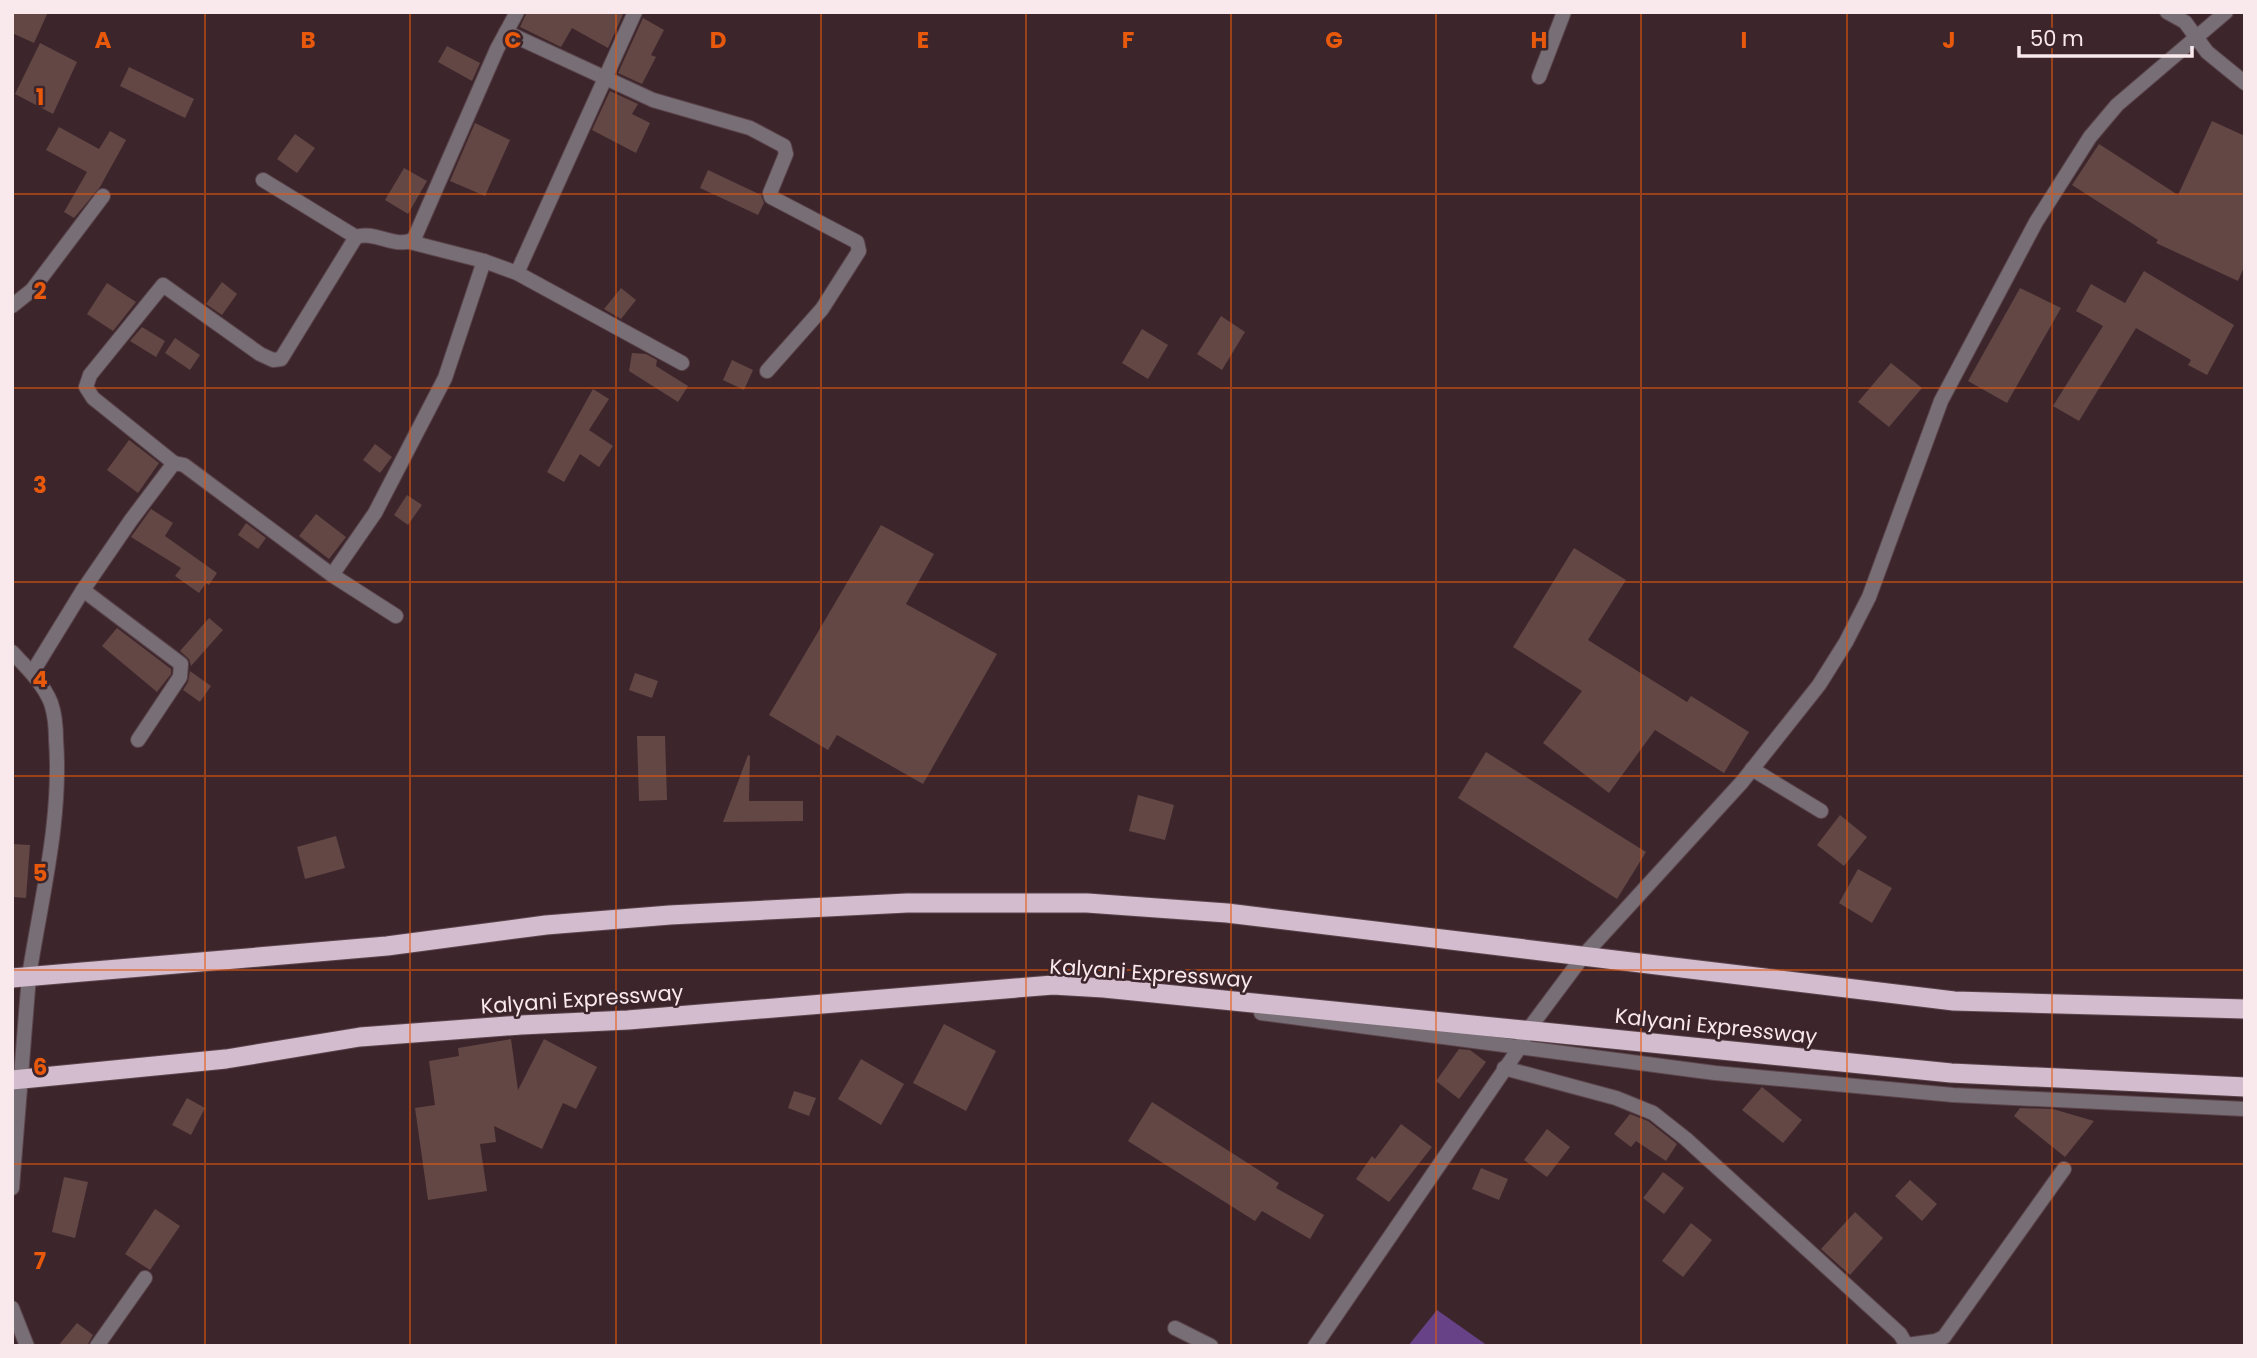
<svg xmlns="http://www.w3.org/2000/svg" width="2257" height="1358" viewBox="0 0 2257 1358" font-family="Poppins,sans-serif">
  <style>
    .water { fill: #674286 }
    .building { fill: #624744 }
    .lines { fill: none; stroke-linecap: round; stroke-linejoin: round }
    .minor-casing { stroke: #5b444b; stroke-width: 16 }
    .tertiary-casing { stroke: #5b444b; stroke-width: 16 }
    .trunk-casing { stroke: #5b444b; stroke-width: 21 }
    .minor { stroke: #786e76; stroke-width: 14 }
    .tertiary { stroke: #786e76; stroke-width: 14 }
    .trunk { stroke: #d2bcce; stroke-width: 19 }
    .grid { fill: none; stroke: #e8590c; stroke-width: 2; stroke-opacity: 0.55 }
    .labels { text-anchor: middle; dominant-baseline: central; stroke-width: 5; stroke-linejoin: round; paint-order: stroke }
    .street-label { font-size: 21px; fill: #f9e9ed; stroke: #3d252c }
    .grid-label { font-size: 23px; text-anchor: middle; font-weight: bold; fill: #e8590c; stroke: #3d252c; stroke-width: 5; stroke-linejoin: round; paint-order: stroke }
  </style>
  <rect width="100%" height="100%" fill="#3d252c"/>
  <!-- water -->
  <path class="water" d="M 1437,1310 L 1488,1346 L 1408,1346 Z"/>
  <!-- building -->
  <g class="building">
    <path d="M 12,12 L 48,12 L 34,43 L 12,33 Z"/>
    <path d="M 527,12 L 624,12 L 608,48 L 572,28 L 561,47 L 520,27 Z"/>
    <path d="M 643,18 L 664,30 L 651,55 L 656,57 L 642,84 L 618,73 Z"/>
    <path d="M 40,43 L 77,62 L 53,114 L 15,94 Z"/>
    <path d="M 447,46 L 480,63 L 472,81 L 438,62 Z"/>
    <path d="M 129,67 L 194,99 L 185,118 L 120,86 Z"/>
    <path d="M 610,91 L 638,104 L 632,114 L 650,123 L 636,153 L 592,130 Z"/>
    <path d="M 2212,121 L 2245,136 L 2245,265 L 2238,281 L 2156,243 L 2158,240 L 2072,185 L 2099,144 L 2178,195 Z"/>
    <path d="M 475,123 L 510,140 L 485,196 L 450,181 Z"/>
    <path d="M 59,127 L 99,149 L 110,131 L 126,140 L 100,187 L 74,218 L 64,212 L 87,172 L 46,150 Z"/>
    <path d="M 295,134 L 315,148 L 297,173 L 277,159 Z"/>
    <path d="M 404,168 L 427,181 L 408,214 L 385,200 Z"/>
    <path d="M 708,170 L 761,195 L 764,203 L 758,215 L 700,188 Z"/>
    <path d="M 2144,271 L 2234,325 L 2207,375 L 2188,365 L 2191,360 L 2136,328 L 2079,421 L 2053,406 L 2103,326 L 2076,311 L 2091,284 L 2125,303 Z"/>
    <path d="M 222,282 L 237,294 L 222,315 L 206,304 Z"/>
    <path d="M 107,283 L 136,302 L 113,331 L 87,314 Z"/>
    <path d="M 621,288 L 636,300 L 621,319 L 604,309 Z"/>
    <path d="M 2020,288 L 2061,308 L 2007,403 L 1968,381 Z"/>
    <path d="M 1221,316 L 1245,332 L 1222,370 L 1197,354 Z"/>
    <path d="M 142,327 L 165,341 L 156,357 L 130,341 Z"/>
    <path d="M 1142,329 L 1168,345 L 1148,379 L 1122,363 Z"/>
    <path d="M 175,338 L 200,355 L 190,370 L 165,353 Z"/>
    <path d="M 632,353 L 646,354 L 657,360 L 656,366 L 688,386 L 678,402 L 629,371 Z"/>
    <path d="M 732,360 L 753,370 L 744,390 L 723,380 Z"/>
    <path d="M 1891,363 L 1922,388 L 1889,427 L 1858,402 Z"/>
    <path d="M 593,389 L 609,399 L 589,430 L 613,446 L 599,467 L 580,454 L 564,482 L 547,472 Z"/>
    <path d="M 129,440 L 159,463 L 138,493 L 107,470 Z"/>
    <path d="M 375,444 L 392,457 L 380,473 L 363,460 Z"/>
    <path d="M 407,495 L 422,505 L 408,525 L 394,515 Z"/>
    <path d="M 151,509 L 173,523 L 165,536 L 217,573 L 209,585 L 206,583 L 199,593 L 175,576 L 181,568 L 131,537 Z"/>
    <path d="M 316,514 L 346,537 L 329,559 L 299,536 Z"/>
    <path d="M 246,523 L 266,538 L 258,549 L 238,535 Z"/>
    <path d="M 881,525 L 934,554 L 906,604 L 997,654 L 923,784 L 837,735 L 828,750 L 769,715 Z"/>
    <path d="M 1574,548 L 1626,580 L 1588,640 L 1687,702 L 1691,696 L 1749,732 L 1724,773 L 1655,730 L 1609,793 L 1543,743 L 1582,691 L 1513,647 Z"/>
    <path d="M 209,618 L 223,630 L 191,666 L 189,659 L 180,651 Z"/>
    <path d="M 117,628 L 171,669 L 171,674 L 157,692 L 102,646 Z"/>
    <path d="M 190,671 L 211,686 L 200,702 L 183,690 L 188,682 Z"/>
    <path d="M 635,673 L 658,681 L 652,698 L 629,690 Z"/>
    <path d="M 637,736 L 665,736 L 667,800 L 639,801 Z"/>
    <path d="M 1486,752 L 1646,852 L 1617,899 L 1458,798 Z"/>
    <path d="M 748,755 L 750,756 L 749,801 L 803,801 L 803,821 L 723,822 Z"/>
    <path d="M 1138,795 L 1174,805 L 1165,840 L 1129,831 Z"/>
    <path d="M 1840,815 L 1867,837 L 1844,866 L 1817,845 Z"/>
    <path d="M 336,836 L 345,868 L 305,879 L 297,847 Z"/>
    <path d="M 12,844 L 30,845 L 26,898 L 12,897 Z"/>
    <path d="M 1858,869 L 1892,888 L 1872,923 L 1839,903 Z"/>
    <path d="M 944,1024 L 996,1051 L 966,1111 L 913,1083 Z"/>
    <path d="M 511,1039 L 518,1090 L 544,1039 L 597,1067 L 576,1109 L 563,1103 L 542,1149 L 494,1126 L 496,1142 L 480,1144 L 487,1191 L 428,1200 L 415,1108 L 435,1105 L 429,1061 L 459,1056 L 458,1048 Z"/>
    <path d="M 1459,1049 L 1470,1050 L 1486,1062 L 1459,1099 L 1436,1081 Z"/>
    <path d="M 861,1059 L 904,1084 L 881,1125 L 838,1099 Z"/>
    <path d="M 1762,1087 L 1802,1120 L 1783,1143 L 1742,1110 Z"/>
    <path d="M 794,1091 L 816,1098 L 809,1116 L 788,1108 Z"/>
    <path d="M 187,1098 L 205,1108 L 191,1135 L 172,1125 Z"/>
    <path d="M 1152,1102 L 1279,1183 L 1276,1188 L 1324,1215 L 1310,1239 L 1262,1211 L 1255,1221 L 1128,1141 Z"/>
    <path d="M 2020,1108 L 2053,1109 L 2094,1121 L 2065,1157 L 2014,1116 Z"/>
    <path d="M 1630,1114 L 1648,1121 L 1677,1144 L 1666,1161 L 1636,1141 L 1631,1147 L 1614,1134 Z"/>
    <path d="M 1401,1124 L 1432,1147 L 1389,1202 L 1356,1179 L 1372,1156 L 1375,1159 Z"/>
    <path d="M 1547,1129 L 1570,1147 L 1547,1177 L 1524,1160 Z"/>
    <path d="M 1481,1168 L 1508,1179 L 1499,1200 L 1472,1189 Z"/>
    <path d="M 1663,1172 L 1684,1188 L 1664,1214 L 1643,1198 Z"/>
    <path d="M 64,1177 L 88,1182 L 75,1238 L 52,1232 Z"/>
    <path d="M 1910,1180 L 1937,1204 L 1922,1221 L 1895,1196 Z"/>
    <path d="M 155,1209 L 180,1226 L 150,1270 L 125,1254 Z"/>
    <path d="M 1855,1212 L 1883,1238 L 1850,1275 L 1821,1249 Z"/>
    <path d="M 1691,1223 L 1712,1240 L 1683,1277 L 1662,1261 Z"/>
    <path d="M 77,1323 L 93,1335 L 87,1346 L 58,1346 Z"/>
  </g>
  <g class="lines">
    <!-- minor casing -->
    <g class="minor-casing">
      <g id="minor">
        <path d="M 2167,12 L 2185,22 L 2207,52 L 2245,83"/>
        <path d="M 506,32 L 653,100 L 750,128 L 784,146 L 786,154 L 770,193 L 771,197 L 857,242 L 859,251 L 822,309 L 767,371"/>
        <path d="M 1539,77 L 1564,12"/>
        <path d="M 263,180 L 356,237"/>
        <path d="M 410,242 L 484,261 L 517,273 L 682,363"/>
        <path d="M 517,273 L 635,12"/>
        <path d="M 12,306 L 32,290 L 103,196"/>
        <path d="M 174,463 L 93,398 L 86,387 L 90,375 L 163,285 L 260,354 L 273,360 L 281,359 L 356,237 C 375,230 397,250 414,239 L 497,49 L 517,12"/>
        <path d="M 332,575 L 375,513 L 445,378 L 484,261"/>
        <path d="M 83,590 L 181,664 L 180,677 L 138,740"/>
        <path d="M 12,652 C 26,667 43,683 51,703 C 55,715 56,728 56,740 C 62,819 41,899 29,976"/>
        <path d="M 32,673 L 83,590 L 131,520 L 174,463 L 184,465 L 332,575 L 396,616"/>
        <path d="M 1752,769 L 1821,811"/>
        <path d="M 1504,1068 L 1616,1098 L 1653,1113 L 1686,1139 L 1900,1334 L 1907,1346"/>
        <path d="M 1175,1328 L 1211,1346"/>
        <path d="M 1907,1345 L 1936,1341 L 1944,1337 L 2064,1169"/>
        <path d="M 97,1346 L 145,1278"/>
        <path d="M 1315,1346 L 1520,1047 L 1528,1030 L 1584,955 L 1742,782 L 1819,685 L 1846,642 L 1869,597 L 1941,401 L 2036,222 L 2090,137 L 2117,105 L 2226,12"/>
      </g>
    </g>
    <!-- tertiary casing -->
    <g class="tertiary-casing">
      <g id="tertiary">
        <path d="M 1261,1013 L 1715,1073 L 1953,1095 L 2245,1109"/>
        <path d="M 12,1188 L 29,976"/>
        <path d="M 12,1308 L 27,1346"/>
      </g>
    </g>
    <!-- trunk casing -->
    <g class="trunk-casing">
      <g id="trunk">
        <path d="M 12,978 L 387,946 L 546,925 L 670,915 L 907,903 L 1087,903 L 1227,913 L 1954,1001 L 2245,1009"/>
        <path d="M 12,1080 L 226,1059 L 360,1037 L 521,1025 L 628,1020 L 1053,985 L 1104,988 L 1951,1073 L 2245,1087"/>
      </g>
    </g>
    <!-- minor -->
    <use href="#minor" class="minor"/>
    <!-- tertiary -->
    <use href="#tertiary" class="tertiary"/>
    <!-- trunk -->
    <use href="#trunk" class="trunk"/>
  </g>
  <!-- grid -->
  <path class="grid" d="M 205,12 L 205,1346M 410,12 L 410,1346M 616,12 L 616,1346M 821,12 L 821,1346M 1026,12 L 1026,1346M 1231,12 L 1231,1346M 1436,12 L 1436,1346M 1641,12 L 1641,1346M 1847,12 L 1847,1346M 2052,12 L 2052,1346M 12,194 L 2245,194M 12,388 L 2245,388M 12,582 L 2245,582M 12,776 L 2245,776M 12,970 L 2245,970M 12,1164 L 2245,1164"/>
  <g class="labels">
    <!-- street labels -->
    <g class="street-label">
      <text transform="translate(1151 973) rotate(4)">Kalyani Expressway</text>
      <text transform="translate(582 999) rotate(-4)">Kalyani Expressway</text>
      <text transform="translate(1716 1026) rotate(6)">Kalyani Expressway</text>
    </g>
  </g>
  <g class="grid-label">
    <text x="103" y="48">A</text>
    <text x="308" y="48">B</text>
    <text x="513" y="48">C</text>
    <text x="718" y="48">D</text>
    <text x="923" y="48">E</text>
    <text x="1128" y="48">F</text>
    <text x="1334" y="48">G</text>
    <text x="1539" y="48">H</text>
    <text x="1744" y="48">I</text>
    <text x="1949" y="48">J</text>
    <text x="40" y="105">1</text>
    <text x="40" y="299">2</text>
    <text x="40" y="493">3</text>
    <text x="40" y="687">4</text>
    <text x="40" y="881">5</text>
    <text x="40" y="1075">6</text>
    <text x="40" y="1269">7</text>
  </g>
  <!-- border -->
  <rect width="2257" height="1358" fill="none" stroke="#f9e9ed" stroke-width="28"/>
  <!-- scale -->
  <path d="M2019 46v10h173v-10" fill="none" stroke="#f9e9ed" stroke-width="3.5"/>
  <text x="2030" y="46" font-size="21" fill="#f9e9ed" stroke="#3d252c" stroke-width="5" paint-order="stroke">50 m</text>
</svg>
